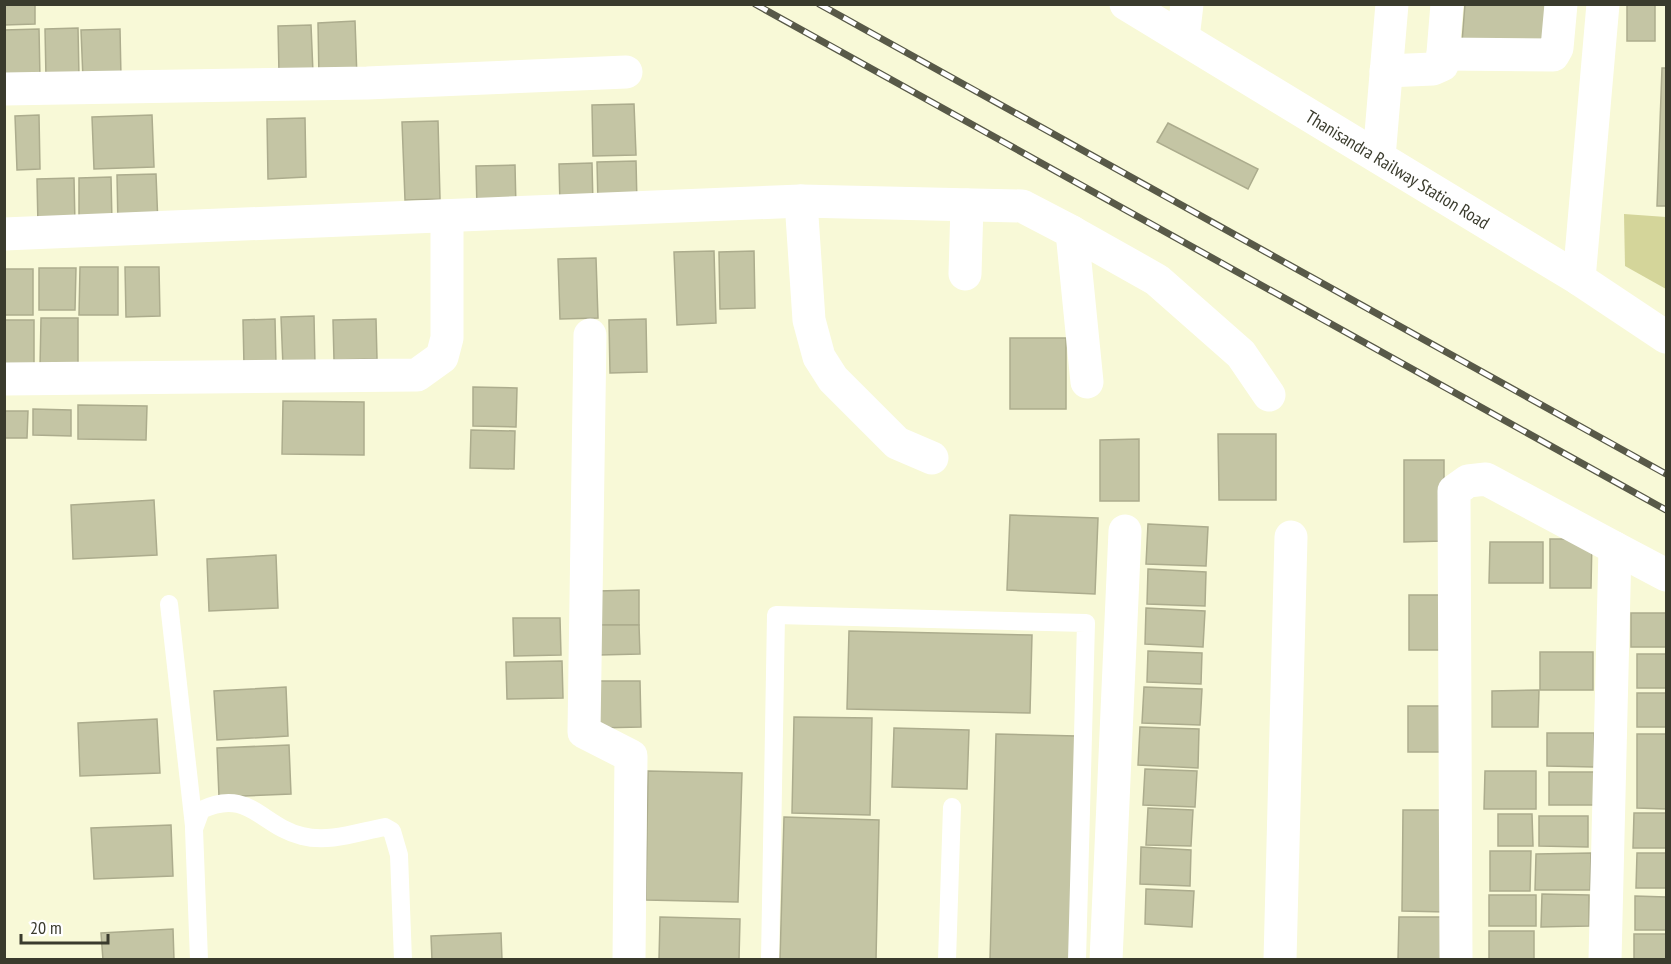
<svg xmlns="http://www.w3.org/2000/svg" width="1671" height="964" viewBox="0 0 1671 964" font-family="'PT Sans Narrow',sans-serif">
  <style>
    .green { fill: #d4d59a }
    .building { fill: #c4c5a4; stroke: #acac8d; stroke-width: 1.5 }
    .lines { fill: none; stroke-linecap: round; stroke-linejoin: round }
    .service { stroke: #fff; stroke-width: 18 }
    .minor { stroke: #fff; stroke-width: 33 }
    .tertiary { stroke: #fff; stroke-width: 33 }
    .rail-casing { stroke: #585948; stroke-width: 7 }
    .rail { stroke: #fff; stroke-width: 4.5; stroke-dasharray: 14; stroke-linecap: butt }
    .labels { text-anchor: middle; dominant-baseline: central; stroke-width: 4.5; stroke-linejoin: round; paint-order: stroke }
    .street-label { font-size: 18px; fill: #3a3b2d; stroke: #fff }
  </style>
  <rect width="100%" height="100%" fill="#f8f9d7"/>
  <!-- green -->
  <path class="green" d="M 1624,214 L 1666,217 L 1666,289 L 1625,266 Z"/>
  <!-- building -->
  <g class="building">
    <path d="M 4,4 L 35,4 L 35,24 L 4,25 Z"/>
    <path d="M 1465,4 L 1547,4 L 1544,48 L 1462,42 Z"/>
    <rect x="1627" y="4" width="28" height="37"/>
    <path d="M 355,21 L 357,78 L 319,79 L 318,23 Z"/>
    <path d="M 311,25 L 313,73 L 279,74 L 278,26 Z"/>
    <path d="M 78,28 L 79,77 L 46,78 L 45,29 Z"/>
    <path d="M 39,29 L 40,79 L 4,80 L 4,30 Z"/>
    <path d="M 120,29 L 121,78 L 83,79 L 81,30 Z"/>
    <path d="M 1662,68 L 1666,68 L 1666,206 L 1657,206 Z"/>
    <path d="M 634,104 L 636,155 L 593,156 L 592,105 Z"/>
    <path d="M 39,115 L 40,169 L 17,170 L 15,116 Z"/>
    <path d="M 152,115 L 154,167 L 94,169 L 92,117 Z"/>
    <path d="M 305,118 L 306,177 L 268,179 L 267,119 Z"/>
    <path d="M 438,121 L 440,199 L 405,200 L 402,122 Z"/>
    <path d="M 1168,123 L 1258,169 L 1248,189 L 1157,142 Z"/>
    <path d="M 636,161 L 637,203 L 598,204 L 597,162 Z"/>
    <path d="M 592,163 L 593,205 L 560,206 L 559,164 Z"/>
    <path d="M 515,165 L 516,209 L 477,210 L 476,166 Z"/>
    <path d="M 156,174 L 158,225 L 118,226 L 117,175 Z"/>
    <path d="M 111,177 L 112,223 L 79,224 L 79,178 Z"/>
    <path d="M 74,178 L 75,225 L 38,226 L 37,179 Z"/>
    <path d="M 714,251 L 716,323 L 677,325 L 674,252 Z"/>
    <path d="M 754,251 L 755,308 L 720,309 L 719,252 Z"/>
    <path d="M 596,258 L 598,318 L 560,319 L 558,259 Z"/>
    <path d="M 80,267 L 118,267 L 118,315 L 79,315 Z"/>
    <path d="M 125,267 L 159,267 L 160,316 L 126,317 Z"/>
    <path d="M 39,268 L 76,268 L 75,310 L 39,310 Z"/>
    <rect x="4" y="269" width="29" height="46"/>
    <path d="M 314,316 L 315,365 L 283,366 L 281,317 Z"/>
    <path d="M 41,318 L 78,318 L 78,367 L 40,367 Z"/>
    <path d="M 275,319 L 276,365 L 244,366 L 243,320 Z"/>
    <path d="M 376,319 L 377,359 L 334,360 L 333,320 Z"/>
    <path d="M 646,319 L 647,372 L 610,373 L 609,320 Z"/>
    <rect x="4" y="320" width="30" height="51"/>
    <rect x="1010" y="338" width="56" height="71"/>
    <path d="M 473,387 L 517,388 L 516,427 L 473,426 Z"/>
    <path d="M 283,401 L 364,402 L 364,455 L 282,454 Z"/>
    <path d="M 78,405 L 147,406 L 146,440 L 78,439 Z"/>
    <path d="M 33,409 L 71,410 L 71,436 L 33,435 Z"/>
    <path d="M 4,411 L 28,411 L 27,438 L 4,438 Z"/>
    <path d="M 471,430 L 515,431 L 514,469 L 470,468 Z"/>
    <path d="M 1218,434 L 1276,434 L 1276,500 L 1219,500 Z"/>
    <path d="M 1139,439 L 1139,501 L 1100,501 L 1100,440 Z"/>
    <path d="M 1404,460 L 1444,460 L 1444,541 L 1404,542 Z"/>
    <path d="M 154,500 L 157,555 L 73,559 L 71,505 Z"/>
    <path d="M 1010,515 L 1098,518 L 1095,594 L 1007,590 Z"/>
    <path d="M 1148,524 L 1208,527 L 1206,566 L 1146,564 Z"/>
    <path d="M 1550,539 L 1592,539 L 1591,588 L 1550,588 Z"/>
    <path d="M 1490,542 L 1543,542 L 1543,583 L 1489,583 Z"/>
    <path d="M 276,555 L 278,608 L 209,611 L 207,559 Z"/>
    <path d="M 1148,569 L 1206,572 L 1205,606 L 1147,604 Z"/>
    <path d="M 639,590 L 639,625 L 598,625 L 597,591 Z"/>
    <rect x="1409" y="595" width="39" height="55"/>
    <path d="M 1146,608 L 1205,611 L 1203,647 L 1145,644 Z"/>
    <rect x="1631" y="613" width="35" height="34"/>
    <path d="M 513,618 L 560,618 L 561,655 L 514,656 Z"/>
    <path d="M 599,625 L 639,625 L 640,654 L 599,655 Z"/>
    <path d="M 849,631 L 1032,635 L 1030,713 L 847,709 Z"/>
    <path d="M 1148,651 L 1202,653 L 1201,684 L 1147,682 Z"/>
    <rect x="1540" y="652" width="53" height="38"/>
    <rect x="1637" y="654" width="29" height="34"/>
    <path d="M 562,661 L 563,698 L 507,699 L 506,662 Z"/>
    <path d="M 596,681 L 640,681 L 641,727 L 596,728 Z"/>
    <path d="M 286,687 L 288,736 L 217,740 L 214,691 Z"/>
    <path d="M 1144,687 L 1202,689 L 1200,725 L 1142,723 Z"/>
    <path d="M 1539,690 L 1538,727 L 1492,727 L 1492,691 Z"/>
    <rect x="1637" y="693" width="29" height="34"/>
    <path d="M 1408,706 L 1447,706 L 1446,752 L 1408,752 Z"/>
    <path d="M 794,717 L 872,718 L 870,815 L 792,813 Z"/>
    <path d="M 157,719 L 160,773 L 80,776 L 78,723 Z"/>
    <path d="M 1140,727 L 1199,729 L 1198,768 L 1138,765 Z"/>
    <path d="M 894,728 L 969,730 L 967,789 L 892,787 Z"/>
    <path d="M 1547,733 L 1594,733 L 1594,767 L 1547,766 Z"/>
    <path d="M 996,734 L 1076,736 L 1070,960 L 990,960 Z"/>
    <path d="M 1637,734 L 1666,734 L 1666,809 L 1637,808 Z"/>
    <path d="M 289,745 L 291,794 L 219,797 L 217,748 Z"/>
    <path d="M 1145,769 L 1197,771 L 1195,807 L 1143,805 Z"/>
    <path d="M 648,771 L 742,773 L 738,902 L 646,900 Z"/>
    <path d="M 1485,771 L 1536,771 L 1536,809 L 1484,809 Z"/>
    <rect x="1549" y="772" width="46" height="33"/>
    <path d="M 1148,808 L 1193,810 L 1191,846 L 1146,845 Z"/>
    <path d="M 1403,810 L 1446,810 L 1445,912 L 1402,911 Z"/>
    <path d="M 1634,813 L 1666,813 L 1666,848 L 1633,848 Z"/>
    <path d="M 1498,814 L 1532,814 L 1533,846 L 1498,846 Z"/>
    <path d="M 1539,816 L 1588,816 L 1588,847 L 1539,846 Z"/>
    <path d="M 784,817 L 879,820 L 876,960 L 780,960 Z"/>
    <path d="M 171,825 L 173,876 L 94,879 L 91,828 Z"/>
    <path d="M 1141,847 L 1191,850 L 1190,886 L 1140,884 Z"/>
    <path d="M 1490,851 L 1531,851 L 1530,891 L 1490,891 Z"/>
    <path d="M 1591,853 L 1590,890 L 1535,890 L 1536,854 Z"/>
    <path d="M 1637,853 L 1666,853 L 1666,888 L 1636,888 Z"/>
    <path d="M 1146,889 L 1194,891 L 1192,927 L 1145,924 Z"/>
    <path d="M 1542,894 L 1589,895 L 1589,926 L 1541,927 Z"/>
    <rect x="1489" y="895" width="47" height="31"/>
    <path d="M 1635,896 L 1666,897 L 1666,930 L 1635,930 Z"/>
    <path d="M 660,917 L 740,919 L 739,960 L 659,960 Z"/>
    <path d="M 1399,917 L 1442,917 L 1442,960 L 1398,960 Z"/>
    <path d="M 173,929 L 174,960 L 103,960 L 101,933 Z"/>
    <rect x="1489" y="931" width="45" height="29"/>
    <path d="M 501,933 L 502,960 L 432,960 L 431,936 Z"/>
    <rect x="1634" y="934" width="32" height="26"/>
  </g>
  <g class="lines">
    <!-- service -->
    <g class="service">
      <path d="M 169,604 L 194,826"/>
      <path d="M 199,960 L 194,829 L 201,810 C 249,787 261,826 302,836 C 329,843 358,832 385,827 L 392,831 L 399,855 L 403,960"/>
      <path d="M 770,960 L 776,615 L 1086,623 L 1077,960"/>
      <path d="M 947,960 L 952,807"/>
    </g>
    <!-- minor -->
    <g class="minor">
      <path d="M 1183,38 L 1187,4"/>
      <path d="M 1443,54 L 1553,55 L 1557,48 L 1561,4"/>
      <path d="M 1386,71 L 1433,69 L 1442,65 L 1447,4"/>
      <path d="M 4,89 L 367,83 L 626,72"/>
      <path d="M 1379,157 L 1392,4"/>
      <path d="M 801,201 L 809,320 L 819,357 L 833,379 L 897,443 L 932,458"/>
      <path d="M 1072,232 L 1157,280 L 1241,354 L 1269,395"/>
      <path d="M 4,234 L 801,201 L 1022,206 L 1072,232 L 1087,382"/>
      <path d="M 965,274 L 967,205"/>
      <path d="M 1579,279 L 1603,4"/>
      <path d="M 590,335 L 584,732 L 631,756 L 629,960"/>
      <path d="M 4,379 L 417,375 L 442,357 L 447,338 L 447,216"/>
      <path d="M 1615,548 L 1666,575"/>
      <path d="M 1106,960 L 1125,531"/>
      <path d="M 1280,960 L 1291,537"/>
      <path d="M 1456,960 L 1454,491 L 1468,481 L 1486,479 L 1615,548 L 1605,960"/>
    </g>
    <!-- tertiary -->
    <path class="tertiary" id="s1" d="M 1126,4 L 1579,279 L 1666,337"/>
    <!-- rail casing -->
    <g class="rail-casing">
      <g id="rail">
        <path d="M 755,4 L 1666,510"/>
        <path d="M 819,4 L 1666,474"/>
      </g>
    </g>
    <!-- rail -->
    <use href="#rail" class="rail"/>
  </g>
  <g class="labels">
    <!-- street labels -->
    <g class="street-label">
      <text stroke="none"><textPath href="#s1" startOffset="318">Thanisandra Railway Station Road</textPath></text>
    </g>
  </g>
  <!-- border -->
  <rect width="1671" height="964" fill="none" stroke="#3a3b2d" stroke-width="12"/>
  <!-- scale -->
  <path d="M21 934v9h87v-9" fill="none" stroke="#3a3b2d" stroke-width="3"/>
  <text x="30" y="934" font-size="18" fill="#3a3b2d" stroke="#ffffff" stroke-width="4.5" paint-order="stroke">20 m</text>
</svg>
